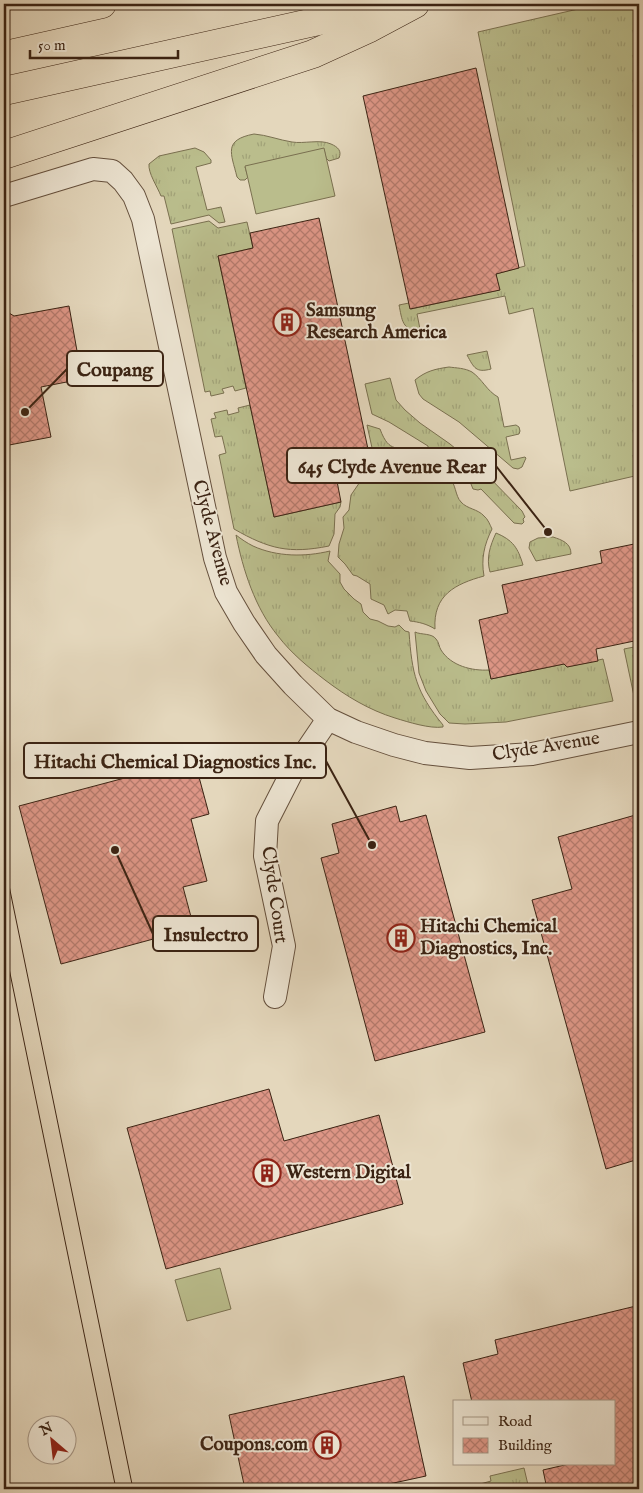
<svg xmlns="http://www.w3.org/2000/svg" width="643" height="1493" viewBox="0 0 643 1493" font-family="'IM FELL English',serif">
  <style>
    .grass { fill: url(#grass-tufts); stroke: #7a7050 }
    .pitch { fill: #babd8c; stroke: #7a7050 }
    .building { fill: url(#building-cross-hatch); stroke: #3b2313 }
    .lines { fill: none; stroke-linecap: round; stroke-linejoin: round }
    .minor-casing { stroke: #65503d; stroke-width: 24 }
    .highway-casing { stroke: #3b2313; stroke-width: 29 }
    .minor { stroke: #ede5d3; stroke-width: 22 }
    .highway { stroke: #e4d7bc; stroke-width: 28 }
    .tram { stroke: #3b2313; stroke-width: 1 }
    .labels { text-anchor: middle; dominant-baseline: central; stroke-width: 4; stroke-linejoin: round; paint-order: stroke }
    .poi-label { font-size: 19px; font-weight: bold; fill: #3b2313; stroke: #ede5d3; text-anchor: start }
    .street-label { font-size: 19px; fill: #3b2313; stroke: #ede5d3 }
    .leader { fill: none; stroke: #3b2313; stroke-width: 2 }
    .callout-dot { fill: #3b2313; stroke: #ede5d3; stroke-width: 2 }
    .callout { fill: #ede5d3; stroke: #3b2313; stroke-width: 2 }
    .callout-label { font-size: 20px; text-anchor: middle; font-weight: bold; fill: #3b2313 }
  </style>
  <defs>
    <pattern id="grass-tufts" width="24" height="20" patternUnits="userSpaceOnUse" patternTransform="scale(1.25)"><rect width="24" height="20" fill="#babd8c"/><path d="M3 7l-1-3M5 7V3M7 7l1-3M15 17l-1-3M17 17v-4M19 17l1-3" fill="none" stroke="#a1a278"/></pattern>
    <pattern id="building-cross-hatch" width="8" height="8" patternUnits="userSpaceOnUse" patternTransform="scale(1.25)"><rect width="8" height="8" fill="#dd9686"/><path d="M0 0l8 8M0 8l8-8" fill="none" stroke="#b47a6c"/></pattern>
  </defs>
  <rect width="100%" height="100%" fill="#e4d7bc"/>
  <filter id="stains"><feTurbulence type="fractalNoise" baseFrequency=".004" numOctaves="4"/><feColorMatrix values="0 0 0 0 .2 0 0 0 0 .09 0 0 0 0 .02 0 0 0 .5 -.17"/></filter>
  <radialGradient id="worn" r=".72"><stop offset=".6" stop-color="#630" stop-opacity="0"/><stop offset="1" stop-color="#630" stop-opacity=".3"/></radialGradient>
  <!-- grass -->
  <g class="grass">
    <path d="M 600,4 L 639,4 L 639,475 L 570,491 L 533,308 L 509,314 L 505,296 L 417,314 L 420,329 C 402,332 402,319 399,305 L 409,303 L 411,309 L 499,290 L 496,274 L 525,266 L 478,32 Z"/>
    <path d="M 254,134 C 267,135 279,140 292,142 C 304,144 320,139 331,144 C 338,147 342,151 339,158 L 329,161 L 326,158 L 324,149 L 245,167 L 248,177 L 245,180 L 240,180 L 237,177 C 231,153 223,140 254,134 Z"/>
    <path d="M 195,148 L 204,152 L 211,160 L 211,163 L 196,167 L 207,210 L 221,207 L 225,222 L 219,223 L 209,215 L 171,224 L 164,196 L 161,196 C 157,186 148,173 149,164 L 159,156 Z"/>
    <path d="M 209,221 L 218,228 L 247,222 L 253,248 L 218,256 L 246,388 L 235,391 L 233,386 L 222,389 L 224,393 L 211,396 L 210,391 L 205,392 L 172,229 Z"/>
    <path d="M 487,351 L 491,369 C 476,373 474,368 467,355 Z"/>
    <path d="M 449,367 C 456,368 465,368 472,372 C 482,379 487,391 498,397 L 504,427 L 516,425 L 519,427 L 520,431 L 519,434 L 506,437 L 511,460 L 525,457 L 526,458 L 522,467 L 518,469 L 513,468 L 459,422 L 423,399 L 419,394 L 415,380 C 426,371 435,369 449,367 Z"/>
    <path d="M 390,378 L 396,400 L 405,410 L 420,423 L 450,444 L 485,473 L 522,511 L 525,517 L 523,519 L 524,522 L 522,524 L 514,523 L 481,489 L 478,490 L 473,489 L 471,484 L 470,480 L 441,456 L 433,456 L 428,449 L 428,446 L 389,422 L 372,414 L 365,384 Z"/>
    <path d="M 250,405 L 274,517 L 341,502 L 340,507 L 335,514 L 334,534 L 329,546 C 289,554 269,549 234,529 L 219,455 L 226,453 L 222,436 L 215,437 L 211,419 L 216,418 L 214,413 L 227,410 L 228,415 L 239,412 L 238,408 Z"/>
    <path d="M 367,425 L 380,429 C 390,456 397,442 414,457 C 420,463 419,476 429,478 C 435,479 443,475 449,478 C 456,483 455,496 461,502 C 467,509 478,509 484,516 C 488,519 490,525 492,529 C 484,545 481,559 484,576 C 455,584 433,595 435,629 C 427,624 419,622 410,621 L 407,611 L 395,610 L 388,614 L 384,605 L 371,599 L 370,584 L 357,576 L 353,575 L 345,564 L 338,557 L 339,544 L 344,528 L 343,517 L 349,510 L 351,495 L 362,479 L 371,472 L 376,466 Z"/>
    <path d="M 496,533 C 513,540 518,548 523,565 L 490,572 C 486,558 490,546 496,533 Z"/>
    <path d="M 236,535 C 241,539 247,543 253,546 C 277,557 305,557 330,551 L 328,561 L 340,574 L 340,582 L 344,589 L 354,599 L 361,604 L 363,612 L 370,619 L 378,621 L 388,626 L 395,627 L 399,625 L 405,631 L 409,632 C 412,674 416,692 443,725 L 443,727 C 430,729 408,722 395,718 C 369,710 346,696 325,680 C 308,667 291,653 278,636 C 255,608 243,570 236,535 Z"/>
    <path d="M 553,537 C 562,540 571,543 571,554 L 536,561 L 529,548 L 530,542 L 538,538 Z"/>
    <path d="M 415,632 C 421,635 432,633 436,639 C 439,642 439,647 441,650 C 451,666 472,671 489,670 L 491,679 L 564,664 L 567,667 L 603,659 L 613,701 L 506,722 L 465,724 L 449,723 L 440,714 L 426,691 L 419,673 Z"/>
    <path d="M 639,646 L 639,695 L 634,696 L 624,649 Z"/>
    <path d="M 524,1468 L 529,1489 L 474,1489 L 473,1486 L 491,1481 L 490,1476 Z"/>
  </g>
  <!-- pitch -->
  <g class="pitch">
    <path d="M 324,148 L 335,196 L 256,214 L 245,166 Z"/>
    <path d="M 220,1268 L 231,1309 L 187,1321 L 175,1280 Z"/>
  </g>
  <!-- building -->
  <g class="building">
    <path d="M 476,68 L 519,268 L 496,274 L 500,290 L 410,309 L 363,96 Z"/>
    <path d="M 319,218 L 372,468 L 336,476 L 341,502 L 274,517 L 218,256 L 253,248 L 250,233 Z"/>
    <path d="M 69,306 L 82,379 L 41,387 L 51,437 L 4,446 L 4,310 L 14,316 Z"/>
    <path d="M 639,543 L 639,640 L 596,649 L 598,661 L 567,667 L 564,664 L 491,679 L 479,620 L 508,613 L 502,585 L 602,563 L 600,551 Z"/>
    <path d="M 170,766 L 172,772 L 196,766 L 209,814 L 191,819 L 207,881 L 183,887 L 194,928 L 61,964 L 19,806 Z"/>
    <path d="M 396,806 L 400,822 L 426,815 L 485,1032 L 375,1061 L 321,858 L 339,853 L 332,824 Z"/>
    <path d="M 639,814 L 639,1159 L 606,1169 L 532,900 L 572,889 L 558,837 Z"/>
    <path d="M 269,1089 L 284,1141 L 379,1115 L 403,1204 L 166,1269 L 127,1128 Z"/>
    <path d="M 636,1306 L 639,1321 L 639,1489 L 547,1489 L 543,1470 L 569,1464 L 614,1464 L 614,1402 L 472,1402 L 463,1363 L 498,1354 L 495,1340 Z"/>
    <path d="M 404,1376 L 426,1476 L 366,1489 L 245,1489 L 229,1415 Z"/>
  </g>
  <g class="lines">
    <!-- minor casing -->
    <g class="minor-casing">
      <g id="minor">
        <path d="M 4,196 L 93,169 L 112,171 L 123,181 L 134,196 L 143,219 L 215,558 L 226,592 L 244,623 L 266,655 L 293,685 L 328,719 L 356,732 L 394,745 L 425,753 L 470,758 L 532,754 L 639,732"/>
        <path d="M 275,997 L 284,946 L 265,856 L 267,821 L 292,772 L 328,719"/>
      </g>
    </g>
    <!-- highway casing -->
    <g class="highway-casing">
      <g id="highway">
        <path d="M 4,26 L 102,4"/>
        <path d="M 4,91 L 395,4"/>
        <path d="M 4,155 L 313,54 L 370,28 L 415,4"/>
      </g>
    </g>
    <!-- minor -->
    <use href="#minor" class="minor"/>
    <!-- highway -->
    <use href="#highway" class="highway"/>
    <!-- tram -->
    <g class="tram">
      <path d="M 4,861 L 133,1489"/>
      <path d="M 4,944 L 116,1489"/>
    </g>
  </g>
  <!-- icons -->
  <defs>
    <g id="building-ring" transform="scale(1.4375)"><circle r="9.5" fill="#ede5d3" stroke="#8f2418" stroke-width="1.5"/><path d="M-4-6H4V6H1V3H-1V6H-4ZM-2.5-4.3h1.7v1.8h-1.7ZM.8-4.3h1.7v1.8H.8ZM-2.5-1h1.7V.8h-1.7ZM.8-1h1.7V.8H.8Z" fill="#8f2418"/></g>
  </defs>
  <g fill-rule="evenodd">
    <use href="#building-ring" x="287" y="322"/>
    <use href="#building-ring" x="401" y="938"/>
    <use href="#building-ring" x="267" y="1173"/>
    <use href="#building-ring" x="327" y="1445"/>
  </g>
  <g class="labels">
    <!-- poi labels -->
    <g class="poi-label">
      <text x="306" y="311">Samsung<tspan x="306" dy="22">Research America</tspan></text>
      <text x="420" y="927">Hitachi Chemical<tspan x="420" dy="22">Diagnostics, Inc.</tspan></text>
      <text x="286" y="1173">Western Digital</text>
      <text x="308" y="1445" text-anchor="end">Coupons.com</text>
    </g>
    <!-- street labels -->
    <g class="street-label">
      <text transform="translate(212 533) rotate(75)">Clyde Avenue</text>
      <text transform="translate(546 747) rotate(-9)">Clyde Avenue</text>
      <text transform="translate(274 895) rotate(82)">Clyde Court</text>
    </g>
  </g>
  <!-- callouts -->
  <path class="leader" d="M25 412L67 369M548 532L496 466M372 845L326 761M115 850L153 934"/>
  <g class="callout-dot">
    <circle cx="25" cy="412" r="5"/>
    <circle cx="548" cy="532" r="5"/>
    <circle cx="372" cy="845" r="5"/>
    <circle cx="115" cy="850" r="5"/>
  </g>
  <g class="callout">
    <rect x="67" y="351" width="96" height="35" rx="5"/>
    <rect x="287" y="448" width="209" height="35" rx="5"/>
    <rect x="24" y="743" width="302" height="35" rx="5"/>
    <rect x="153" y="916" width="105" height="35" rx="5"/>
  </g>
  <g class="callout-label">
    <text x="115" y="376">Coupang</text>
    <text x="392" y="473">645 Clyde Avenue Rear</text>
    <text x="175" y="768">Hitachi Chemical Diagnostics Inc.</text>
    <text x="206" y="941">Insulectro</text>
  </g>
  <!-- margin -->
  <rect width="643" height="1493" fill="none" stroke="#e4d7bc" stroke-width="20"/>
  <rect x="5" y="5" width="633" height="1483" fill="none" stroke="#3b2313" stroke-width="2.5"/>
  <rect x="10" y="10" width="623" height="1473" fill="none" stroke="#3b2313"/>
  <!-- legend -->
  <rect x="453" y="1400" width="162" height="65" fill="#ede5d3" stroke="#a69786"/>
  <rect x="463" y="1417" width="25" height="8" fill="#ede5d3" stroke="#a69786"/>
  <text x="498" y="1426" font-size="15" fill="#3b2313">Road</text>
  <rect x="463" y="1438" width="25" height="15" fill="url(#building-cross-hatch)" stroke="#a69786"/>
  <text x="498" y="1450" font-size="15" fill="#3b2313">Building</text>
  <!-- north arrow -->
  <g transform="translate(52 1440) rotate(332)"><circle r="24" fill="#ede5d3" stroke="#a69786"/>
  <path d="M0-4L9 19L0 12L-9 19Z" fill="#8f2418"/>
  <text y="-8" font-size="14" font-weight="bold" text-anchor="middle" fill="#3b2313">N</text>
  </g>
  <!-- scale -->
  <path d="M30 50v8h148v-8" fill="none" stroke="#3b2313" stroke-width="2.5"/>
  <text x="38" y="50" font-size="15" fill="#3b2313" stroke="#ede5d3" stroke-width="4" paint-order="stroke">50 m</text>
  <rect width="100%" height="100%" filter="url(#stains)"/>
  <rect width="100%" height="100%" fill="url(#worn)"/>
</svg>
